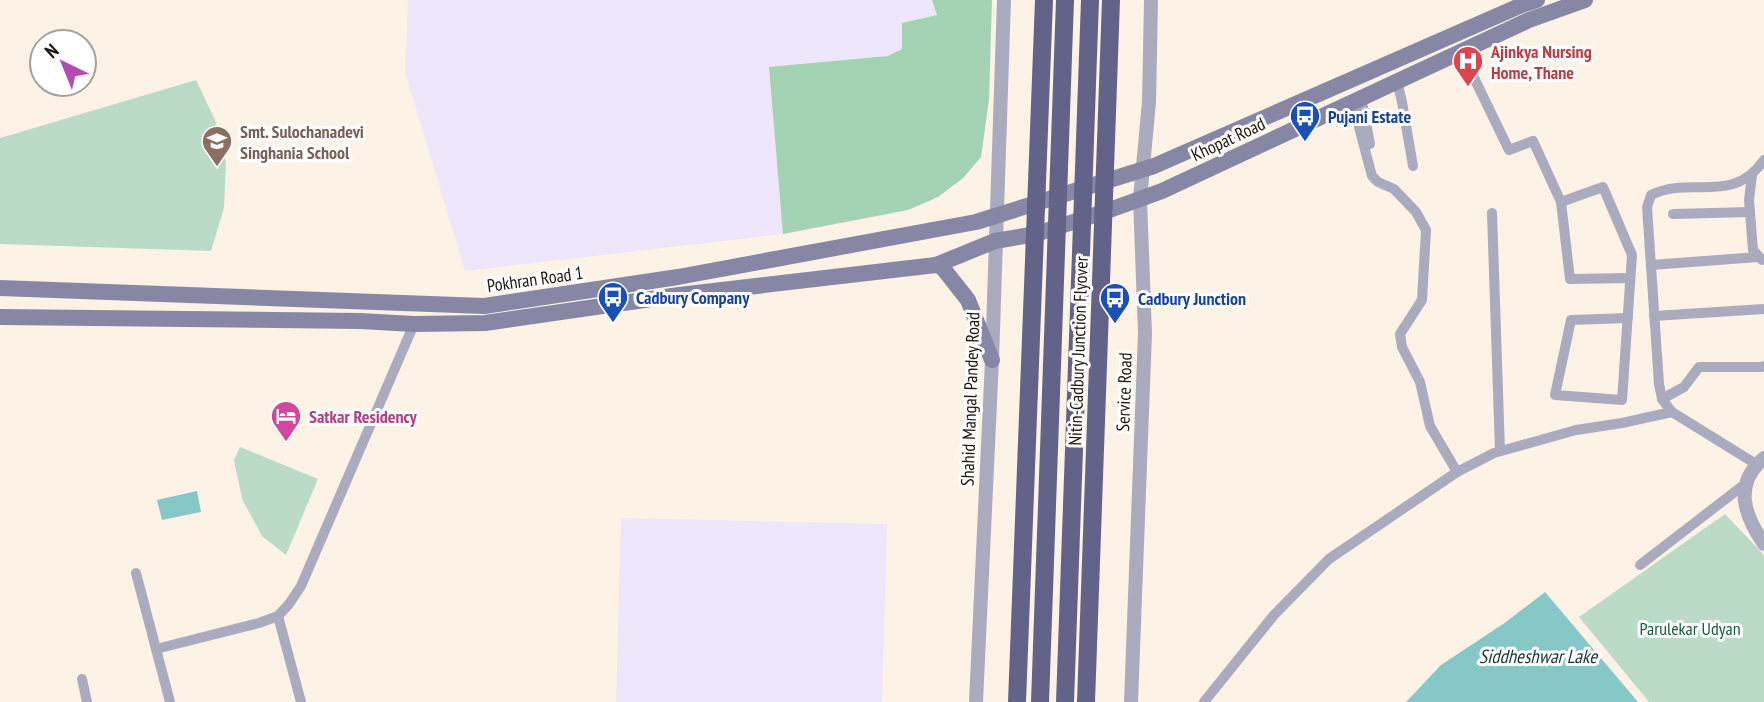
<svg xmlns="http://www.w3.org/2000/svg" width="1764" height="702" viewBox="0 0 1764 702" font-family="'PT Sans Narrow',sans-serif">
  <style>
    .industrial { fill: #eee6fb }
    .green { fill: #bcdbc6 }
    .forest { fill: #a4d3b4 }
    .water { fill: #86c7c8 }
    .lines { fill: none; stroke-linecap: round; stroke-linejoin: round }
    .minor { stroke: #aaabbf; stroke-width: 10 }
    .tertiary { stroke: #aaabbf; stroke-width: 14 }
    .secondary { stroke: #8787a5; stroke-width: 16 }
    .trunk { stroke: #636389; stroke-width: 18 }
    .trunk-bridge { stroke: #636389; stroke-width: 18 }
    .labels { text-anchor: middle; dominant-baseline: central; stroke-width: 6; stroke-linejoin: round; paint-order: stroke }
    .health-label { font-size: 18px; font-weight: bold; fill: #be3a42; stroke: #fff; text-anchor: start }
    .transit-label { font-size: 18px; font-weight: bold; fill: #164399; stroke: #fff; text-anchor: start }
    .education-label { font-size: 18px; font-weight: bold; fill: #785e54; stroke: #fff; text-anchor: start }
    .street-label { font-size: 18px; fill: #1f160b; stroke: #fff }
    .hotel-label { font-size: 18px; font-weight: bold; fill: #b23c85; stroke: #fff; text-anchor: start }
    .park-label { font-size: 18px; fill: #16613b; stroke: #fff }
    .water-label { font-size: 19px; font-style: italic; fill: #163738; stroke: #fff }
  </style>
  <rect width="100%" height="100%" fill="#fcf3e6"/>
  <!-- industrial -->
  <g class="industrial">
    <path d="M 408,0 L 992,0 L 989,99 L 981,157 L 963,178 L 938,197 L 908,210 L 783,234 L 465,271 L 405,72 Z"/>
    <path d="M 621,518 L 887,524 L 882,702 L 616,702 Z"/>
  </g>
  <!-- green -->
  <g class="green">
    <path d="M 196,80 L 215,120 L 226,162 L 224,208 L 211,251 L 0,244 L 0,138 Z"/>
    <path d="M 240,447 L 318,479 L 286,555 L 262,536 L 242,499 L 234,460 Z"/>
    <path d="M 1725,514 L 1764,555 L 1764,702 L 1649,702 L 1579,617 Z"/>
  </g>
  <!-- forest -->
  <path class="forest" d="M 932,0 L 992,0 L 989,99 L 981,157 L 963,178 L 938,197 L 908,210 L 783,234 L 769,67 L 888,56 L 902,49 L 902,23 L 937,15 Z"/>
  <!-- water -->
  <g class="water">
    <path d="M 197,491 L 201,512 L 162,520 L 157,500 Z"/>
    <path d="M 1545,592 L 1638,702 L 1406,702 L 1441,665 L 1506,622 Z"/>
  </g>
  <g class="lines">
    <!-- minor -->
    <g class="minor">
      <path d="M 1461,51 L 1509,150 L 1533,141 L 1561,202 L 1603,187 L 1632,255 L 1622,400 L 1555,395 L 1571,320 L 1628,318"/>
      <path d="M 1397,81 L 1402,102 L 1413,166"/>
      <path d="M 1361,97 L 1370,144"/>
      <path d="M 1352,101 L 1372,176 L 1378,182 L 1394,189 L 1416,212 L 1426,230 L 1422,300 L 1400,334 L 1402,347 L 1420,382 L 1430,426 L 1457,472"/>
      <path d="M 1752,175 L 1749,200 L 1753,250 L 1762,260"/>
      <path d="M 1561,202 L 1570,279 L 1630,278"/>
      <path d="M 1492,213 L 1500,451"/>
      <path d="M 1673,214 L 1750,212"/>
      <path d="M 1651,265 L 1758,257"/>
      <path d="M 1654,316 L 1764,309"/>
      <path d="M 1662,399 L 1684,387 L 1699,367 L 1761,367 L 1764,366"/>
      <path d="M 1756,464 L 1672,412 L 1662,399 L 1659,384 L 1647,207 L 1651,195 C 1691,175 1732,206 1764,160"/>
      <path d="M 1640,565 L 1745,484"/>
      <path d="M 136,573 L 170,702"/>
      <path d="M 278,616 L 301,702"/>
      <path d="M 156,649 L 259,623 L 278,616 L 289,604 L 301,586 L 414,324"/>
      <path d="M 82,679 L 87,702"/>
      <path d="M 1204,702 L 1274,615 L 1329,559 L 1457,472 L 1494,453 L 1576,430 L 1622,423 L 1672,412"/>
    </g>
    <!-- tertiary -->
    <g class="tertiary">
      <path d="M 1764,458 C 1733,484 1744,515 1764,544"/>
      <path d="M 976,702 L 992,360 L 1004,0"/>
      <path d="M 1131,702 L 1145,333 L 1140,199 L 1149,102 L 1151,0"/>
    </g>
    <!-- secondary -->
    <g class="secondary">
      <path d="M 936,265 L 942,267 L 968,300 L 992,360"/>
      <path d="M 0,288 L 484,306 L 678,277 L 976,222 L 1154,166 L 1522,5 L 1537,0"/>
      <path d="M 0,317 L 360,321 L 414,324 L 485,323 L 679,295 L 936,265 L 995,241 L 1036,234 L 1104,212 L 1162,191 L 1529,20 L 1585,0"/>
    </g>
    <!-- trunk -->
    <g class="trunk">
      <path d="M 1017,702 L 1044,0"/>
      <path d="M 1086,702 L 1111,0"/>
    </g>
    <!-- trunk-bridge -->
    <g class="trunk-bridge">
      <path d="M 1040,702 L 1065,0"/>
      <path d="M 1065,702 L 1090,0"/>
    </g>
  </g>
  <!-- icons -->
  <defs>
    <g id="hospital-pin" transform="scale(1.575)"><path d="M0 17L-7.5 6A9.5 9.5 0 1 1 7.5 6Z" fill="#e0444e" stroke="#fff"/><path d="M-5-5h3v3.5h4V-5h3V5h-3V1.5h-4V5h-3Z" fill="#fff"/></g>
    <g id="bus-pin" transform="scale(1.575)"><path d="M0 17L-7.5 6A9.5 9.5 0 1 1 7.5 6Z" fill="#1a4fb4" stroke="#fff"/><path d="M-5-6H5V4H4V6H2V4H-2V6H-4V4H-5ZM-3.5-4V0h7V-4ZM-3.5 1.2v1.5H-2V1.2ZM2 1.2v1.5H3.5V1.2Z" fill="#fff"/></g>
    <g id="school-pin" transform="scale(1.575)"><path d="M0 17L-7.5 6A9.5 9.5 0 1 1 7.5 6Z" fill="#8d6e63" stroke="#fff"/><path d="M0-5L7-2L0 1L-7-2ZM-4 1L0 2.5L4 1V4Q0 6-4 4Z" fill="#fff"/></g>
    <g id="hotel-pin" transform="scale(1.575)"><path d="M0 17L-7.5 6A9.5 9.5 0 1 1 7.5 6Z" fill="#d1479c" stroke="#fff"/><path d="M-6-4.5h1.5V1H6V5H4.5V3h-9V5H-6ZM-4 0a1.8 1.8 0 1 1 3.6 0ZM.5 0V-2.5h3Q6-2.5 6 0Z" fill="#fff"/></g>
  </defs>
  <g fill-rule="evenodd">
    <use href="#hospital-pin" x="1468" y="61"/>
    <use href="#bus-pin" x="1305" y="116"/>
    <use href="#school-pin" x="217" y="141"/>
    <use href="#bus-pin" x="613" y="297"/>
    <use href="#bus-pin" x="1115" y="298"/>
    <use href="#hotel-pin" x="286" y="416"/>
  </g>
  <g class="labels">
    <!-- health labels -->
    <g class="health-label">
      <text x="1491" y="51">Ajinkya Nursing<tspan x="1491" dy="21">Home, Thane</tspan></text>
    </g>
    <!-- transit labels -->
    <g class="transit-label">
      <text x="1328" y="116">Pujani Estate</text>
      <text x="636" y="297">Cadbury Company</text>
      <text x="1138" y="298">Cadbury Junction</text>
    </g>
    <!-- education labels -->
    <g class="education-label">
      <text x="240" y="131">Smt. Sulochanadevi<tspan x="240" dy="21">Singhania School</tspan></text>
    </g>
    <!-- street labels -->
    <g class="street-label">
      <text transform="translate(1228 139) rotate(-25)">Khopat Road</text>
      <text transform="translate(535 279) rotate(-8)">Pokhran Road 1</text>
      <text transform="translate(1078 351) rotate(-88)">Nitin-Cadbury Junction Flyover</text>
      <text transform="translate(1124 392) rotate(-88)">Service Road</text>
      <text transform="translate(970 399) rotate(-88)">Shahid Mangal Pandey Road</text>
    </g>
    <!-- hotel labels -->
    <g class="hotel-label">
      <text x="309" y="416">Satkar Residency</text>
    </g>
    <!-- park labels -->
    <g class="park-label">
      <text x="1690" y="628">Parulekar Udyan</text>
    </g>
    <!-- water labels -->
    <g class="water-label">
      <text x="1538" y="656">Siddheshwar Lake</text>
    </g>
  </g>
  <!-- north arrow -->
  <g transform="translate(63 63) rotate(317)"><circle r="33" fill="#ffffff" stroke="#a5a29d" stroke-width="2"/>
  <path d="M0-5L12 26L0 18L-12 26Z" fill="#b24cb0"/>
  <text y="-10" font-size="19" font-weight="bold" text-anchor="middle" fill="#1f160b">N</text>
  </g>
</svg>
